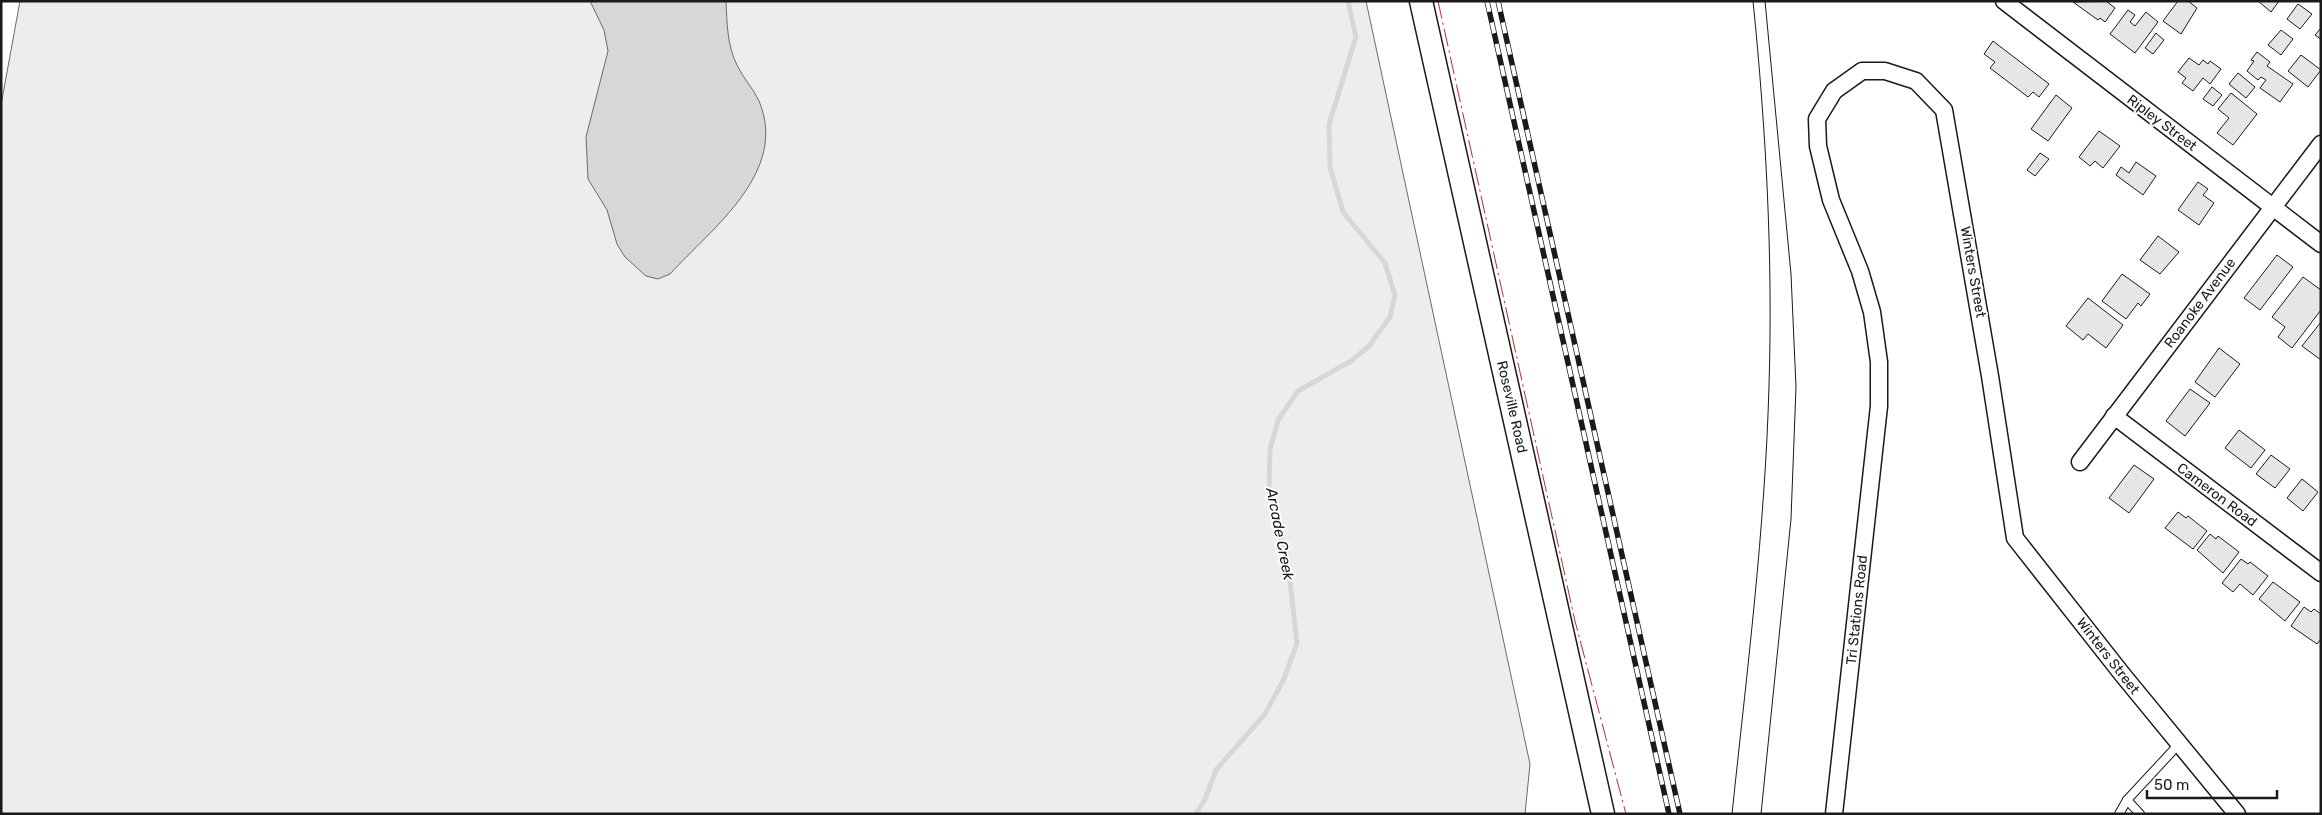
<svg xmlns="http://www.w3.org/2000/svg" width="2322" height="815" viewBox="0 0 2322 815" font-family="Rubik,sans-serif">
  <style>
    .green { fill: #ededed; stroke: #6a6a6a }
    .water { fill: #d7d7d7; stroke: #6a6a6a }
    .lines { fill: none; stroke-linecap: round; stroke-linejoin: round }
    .stream { stroke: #d7d7d7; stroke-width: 5 }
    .building { fill: #e6e6e6; stroke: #1a1a1a }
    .lane-casing { stroke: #1a1a1a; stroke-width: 10 }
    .street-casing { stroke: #1a1a1a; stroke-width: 19 }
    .secondary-casing { stroke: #1a1a1a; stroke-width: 25 }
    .lane { stroke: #fff; stroke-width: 8 }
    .street { stroke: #fff; stroke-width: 16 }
    .secondary { stroke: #fff; stroke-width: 22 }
    .tram { stroke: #1a1a1a; stroke-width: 1 }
    .rail-casing { stroke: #1a1a1a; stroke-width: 5.5 }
    .rail { stroke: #fff; stroke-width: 4; stroke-dasharray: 11; stroke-linecap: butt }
    .power { stroke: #c62828; stroke-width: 1; stroke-dasharray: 18 4 2.5 4; stroke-linecap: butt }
    .labels { text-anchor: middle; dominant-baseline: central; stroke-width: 4; stroke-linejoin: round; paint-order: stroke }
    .street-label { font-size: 14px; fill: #1a1a1a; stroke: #fff }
    .water-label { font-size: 15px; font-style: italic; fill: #1a1a1a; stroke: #fff }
  </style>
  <rect width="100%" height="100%" fill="#fff"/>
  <!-- green -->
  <path class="green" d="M 20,1 L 1366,1 L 1530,764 L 1525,814 L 1,814 L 1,105 Z"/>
  <!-- water -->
  <path class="water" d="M 590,1 L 726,1 C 727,23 727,45 737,65 C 743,78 753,88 759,101 C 789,172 712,228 670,274 L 658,279 L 646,276 L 625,257 L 617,244 L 607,210 L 588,179 L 586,137 L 608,51 L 604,30 Z"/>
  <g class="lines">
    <!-- stream -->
    <path class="stream" d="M 1196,814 L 1205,799 L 1216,770 L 1265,714 L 1284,679 L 1297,643 L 1287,555 L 1276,521 L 1269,487 L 1270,450 L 1278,420 L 1298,391 L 1351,361 L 1369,346 L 1390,317 L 1395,295 L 1385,263 L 1343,212 L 1330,167 L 1329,124 L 1356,37 L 1348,1"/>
  </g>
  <!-- building -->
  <g class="building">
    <path d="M 2106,1 L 2115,8 L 2105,22 L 2100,18 L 2098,20 L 2073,2 Z"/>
    <path d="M 2178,1 L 2188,1 L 2197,8 L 2181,34 L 2163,21 Z"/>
    <path d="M 2258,1 L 2279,1 L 2271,12 Z"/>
    <path d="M 2298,4 L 2312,14 L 2300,29 L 2287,19 Z"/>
    <path d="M 2128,10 L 2135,15 L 2130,22 L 2135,26 L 2146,12 L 2158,22 L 2135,53 L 2110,34 Z"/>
    <path d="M 2321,28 L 2321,39 L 2315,35 Z"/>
    <path d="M 2281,30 L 2293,39 L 2281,55 L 2268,45 Z"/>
    <path d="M 2156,33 L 2164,40 L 2153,54 L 2145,48 Z"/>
    <path d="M 1993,41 L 2049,84 L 2039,97 L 2033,92 L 2028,97 L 1990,68 L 1995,62 L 1984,54 Z"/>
    <path d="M 2257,52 L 2270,62 L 2267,66 L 2293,84 L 2280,102 L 2260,88 L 2266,80 L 2261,77 L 2258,80 L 2247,71 L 2254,61 L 2251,60 Z"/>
    <path d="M 2301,55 L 2321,70 L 2308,87 L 2288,71 Z"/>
    <path d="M 2189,58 L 2199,65 L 2203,60 L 2208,64 L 2210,61 L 2221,69 L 2210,84 L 2203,78 L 2193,91 L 2182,83 L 2186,78 L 2178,72 Z"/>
    <path d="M 2238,73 L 2255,87 L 2246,98 L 2229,84 Z"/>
    <path d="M 2212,87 L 2222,95 L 2213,106 L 2203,99 Z"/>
    <path d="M 2231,93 L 2257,114 L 2233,145 L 2217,133 L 2229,118 L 2218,109 Z"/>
    <path d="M 2056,95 L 2072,108 L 2048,141 L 2031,129 Z"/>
    <path d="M 2099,131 L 2120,146 L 2103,168 L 2095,161 L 2090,166 L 2079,157 Z"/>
    <path d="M 2040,153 L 2049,159 L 2035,176 L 2027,170 Z"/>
    <path d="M 2136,162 L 2156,176 L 2143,195 L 2116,175 L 2121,167 L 2129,173 Z"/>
    <path d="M 2198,182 L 2208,189 L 2203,195 L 2214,203 L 2199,225 L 2178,210 Z"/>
    <path d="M 2158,236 L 2179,252 L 2160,274 L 2140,260 Z"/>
    <path d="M 2277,255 L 2293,267 L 2260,310 L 2244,298 Z"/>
    <path d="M 2122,274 L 2150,294 L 2141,306 L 2138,303 L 2126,319 L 2102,301 Z"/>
    <path d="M 2303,277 L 2321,290 L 2321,310 L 2292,348 L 2278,337 L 2285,327 L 2272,317 Z"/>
    <path d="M 2088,298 L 2123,325 L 2106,348 L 2088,334 L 2083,340 L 2066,326 Z"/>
    <path d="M 2321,322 L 2321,360 L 2302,346 Z"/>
    <path d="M 2219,348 L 2240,364 L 2215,397 L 2195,382 Z"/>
    <path d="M 2190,389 L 2210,403 L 2185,436 L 2166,421 Z"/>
    <path d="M 2239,430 L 2265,450 L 2251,468 L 2225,448 Z"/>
    <path d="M 2271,455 L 2290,469 L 2275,488 L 2256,474 Z"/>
    <path d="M 2134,465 L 2154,479 L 2129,513 L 2109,498 Z"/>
    <path d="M 2302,479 L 2318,492 L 2303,511 L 2287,498 Z"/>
    <path d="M 2178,512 L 2186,518 L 2188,516 L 2207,531 L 2193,549 L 2165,528 Z"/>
    <path d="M 2210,534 L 2216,539 L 2218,536 L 2239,552 L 2223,573 L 2197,550 Z"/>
    <path d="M 2241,559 L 2248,564 L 2250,562 L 2268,576 L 2253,595 L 2240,584 L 2233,592 L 2222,583 Z"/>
    <path d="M 2273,582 L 2300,602 L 2285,621 L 2259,599 Z"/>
    <path d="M 2304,607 L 2311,612 L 2314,609 L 2321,614 L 2321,639 L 2317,644 L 2291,626 Z"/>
  </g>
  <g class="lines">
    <!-- lane casing -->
    <g class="lane-casing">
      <g id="lane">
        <path d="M 2119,814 L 2127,800"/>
        <path d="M 2140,814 L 2127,800 L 2179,744"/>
      </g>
    </g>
    <!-- street casing -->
    <g class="street-casing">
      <g id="street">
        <path d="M 2004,1 L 2321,244"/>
        <path d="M 2114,416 L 2321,573"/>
        <path d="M 2080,462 L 2321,144"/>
        <path d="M 1834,814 L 1879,406 L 1879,362 L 1872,312 L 1860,271 L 1831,200 L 1818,146 L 1817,119 L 1834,91 L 1862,71 L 1885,71 L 1916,81 L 1944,110 L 1990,376 L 2015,538 L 2122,674 L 2237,814"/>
      </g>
    </g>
    <!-- secondary casing -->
    <g class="secondary-casing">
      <path id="secondary" d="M 1421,1 L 1603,814"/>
    </g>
    <!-- lane -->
    <use href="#lane" class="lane"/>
    <!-- street -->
    <use href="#street" class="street"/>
    <!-- secondary -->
    <use href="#secondary" class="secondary"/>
    <!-- tram -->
    <g class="tram">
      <path d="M 1732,814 C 1747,671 1765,529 1769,386 C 1773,257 1766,129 1753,1"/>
      <path d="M 1761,814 L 1791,519 L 1796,387 L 1791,274 L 1765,1"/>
    </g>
    <!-- rail casing -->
    <g class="rail-casing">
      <g id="rail">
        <path d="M 1487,1 L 1669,814"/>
        <path d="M 1498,1 L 1680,814"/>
      </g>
    </g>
    <!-- rail -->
    <use href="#rail" class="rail"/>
    <!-- power -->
    <path class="power" d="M 1438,1 L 1575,621 L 1626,814"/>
  </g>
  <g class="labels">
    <!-- street labels -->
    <g class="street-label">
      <text transform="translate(2162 123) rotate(37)">Ripley Street</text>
      <text transform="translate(1973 272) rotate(80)">Winters Street</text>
      <text transform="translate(2200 303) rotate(-53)">Roanoke Avenue</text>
      <text transform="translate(1512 407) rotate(77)">Roseville Road</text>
      <text transform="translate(2217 495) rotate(37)">Cameron Road</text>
      <text transform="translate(1857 610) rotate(-84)">Tri Stations Road</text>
      <text transform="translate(2108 656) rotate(52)">Winters Street</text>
    </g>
    <!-- water labels -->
    <g class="water-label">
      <text transform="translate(1280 534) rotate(79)">Arcade Creek</text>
    </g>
  </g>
  <!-- border -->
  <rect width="2322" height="815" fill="none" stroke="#1a1a1a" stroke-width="5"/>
  <!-- scale -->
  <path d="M2147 790v8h130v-8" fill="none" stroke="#1a1a1a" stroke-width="2.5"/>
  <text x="2154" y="790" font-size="15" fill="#1a1a1a" stroke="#ffffff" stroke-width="4" paint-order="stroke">50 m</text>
</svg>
